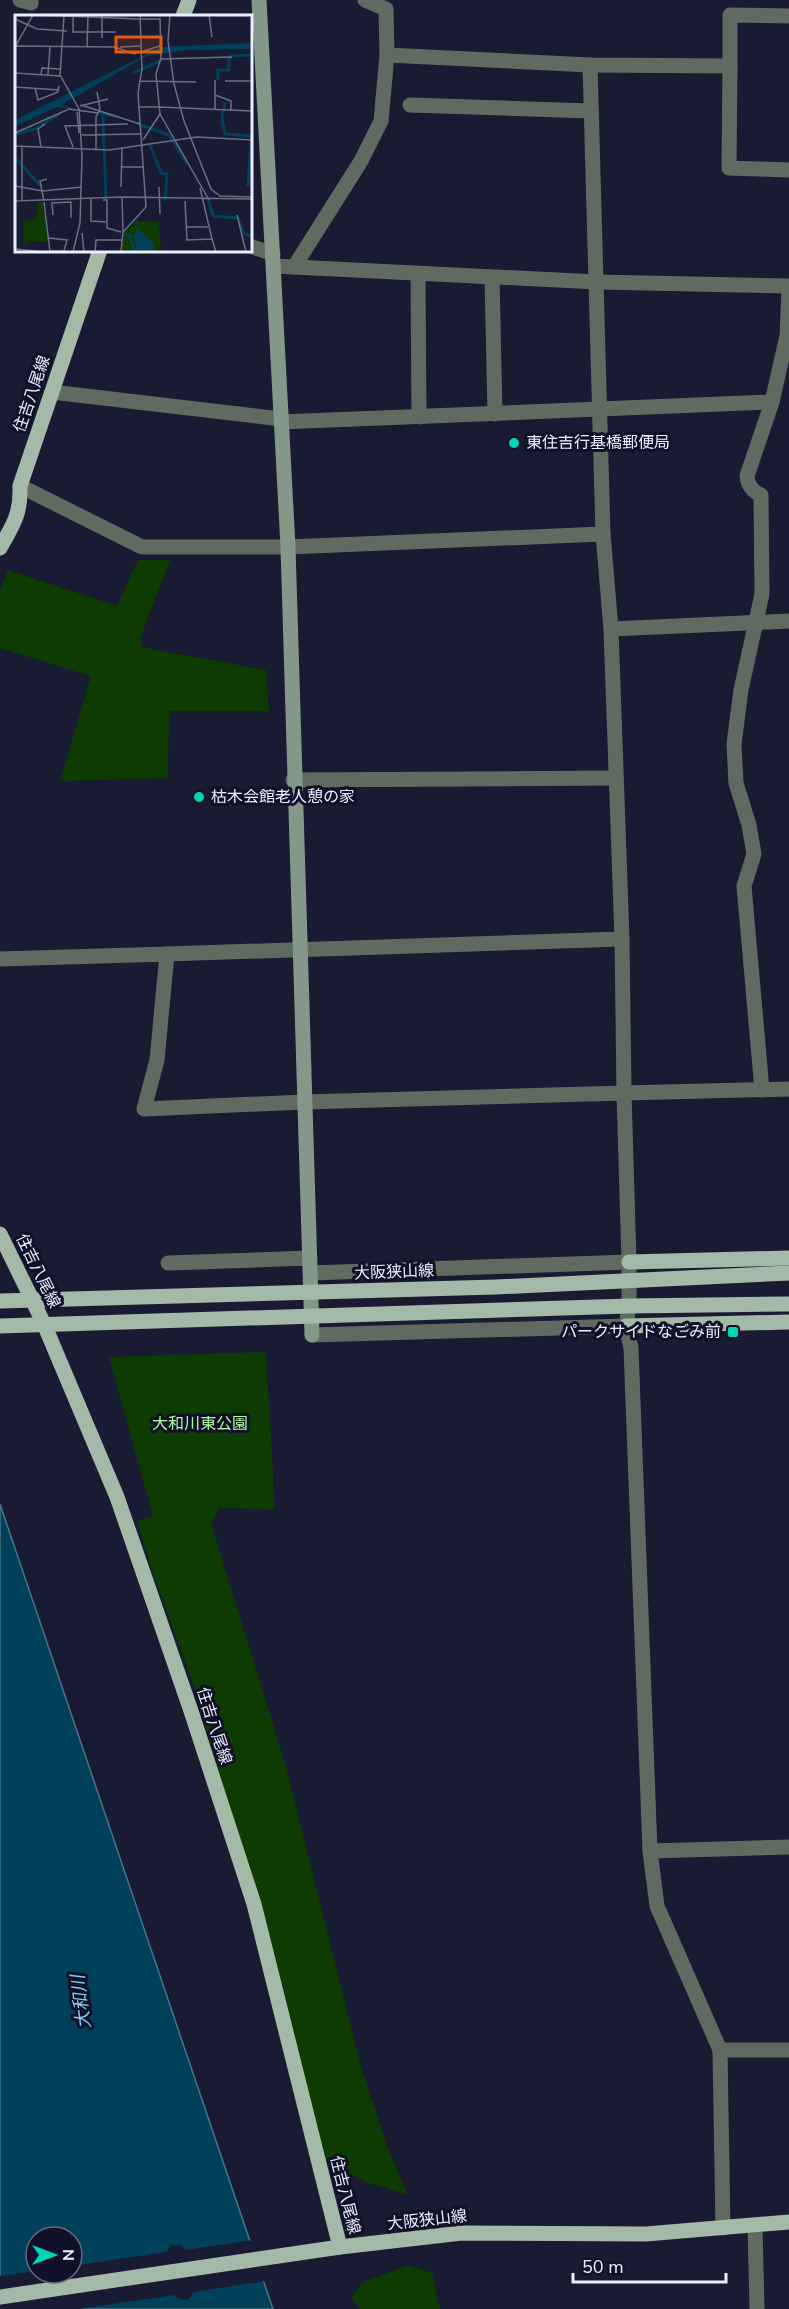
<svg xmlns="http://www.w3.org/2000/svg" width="789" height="2309" viewBox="0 0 789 2309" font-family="'Nunito Sans','Noto Sans JP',sans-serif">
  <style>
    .green { fill: #0e3b00 }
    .water { fill: #00405b; stroke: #46748c; stroke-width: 1.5; fill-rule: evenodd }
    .pier { fill: #181b32 }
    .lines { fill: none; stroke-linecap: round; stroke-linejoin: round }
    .street { stroke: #5f6b61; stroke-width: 15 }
    .secondary { stroke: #859788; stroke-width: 15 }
    .primary { stroke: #a2baa7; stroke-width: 15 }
    .poi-dot { fill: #00d5b7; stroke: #101128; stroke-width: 2 }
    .labels { text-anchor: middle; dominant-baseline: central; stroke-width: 6; stroke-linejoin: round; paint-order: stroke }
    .street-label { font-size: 16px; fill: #ebeeff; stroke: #101128 }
    .poi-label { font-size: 16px; fill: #ebeeff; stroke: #101128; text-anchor: start }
    .park-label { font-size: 16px; fill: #acfc98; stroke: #101128 }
    .water-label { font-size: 18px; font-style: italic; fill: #86cff7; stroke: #101128 }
    .inset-river { fill: none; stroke: #00405b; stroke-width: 3 }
    .inset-road { fill: none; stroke: #6c6f84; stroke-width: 1.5 }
    .view { fill: #e8590c; fill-opacity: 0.15; stroke: #e8590c; stroke-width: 3 }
    .inset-edge { fill: none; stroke: #ebeeff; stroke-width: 3 }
  </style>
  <rect width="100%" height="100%" fill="#181b32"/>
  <!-- green -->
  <g class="green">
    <path d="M 138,560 L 170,560 L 140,639 L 141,647 L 266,670 L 269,711 L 169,711 L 168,778 L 60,781 L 91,676 L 0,648 L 0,591 L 8,570 L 117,606 Z"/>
    <path d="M 266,1352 L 275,1509 L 220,1508 L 211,1523 L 285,1763 L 361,2067 L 388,2149 L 408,2195 L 366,2182 L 326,2161 L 272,1943 L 212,1753 L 195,1689 L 153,1573 L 137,1521 L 153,1516 L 109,1357 Z"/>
    <path d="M 409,2265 L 432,2273 L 440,2309 L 360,2309 L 351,2297 L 363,2282 Z"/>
  </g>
  <!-- water -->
  <path class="water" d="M 0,1504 L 2,1510 L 273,2309 L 0,2309 ZM 36,2237 L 72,2237 L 72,2273 L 36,2273 Z"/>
  <!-- pier -->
  <path class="pier" d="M 253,2240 L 266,2281 L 193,2292 L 190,2298 L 186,2300 L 179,2299 L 174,2295 L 79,2309 L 0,2309 L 0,2276 L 36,2271 L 36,2273 L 72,2273 L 72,2266 L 166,2252 L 171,2246 L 179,2245 L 186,2250 Z"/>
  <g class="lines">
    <!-- street -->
    <g class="street">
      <path d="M 20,0 L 31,3 L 31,0"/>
      <path d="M 365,0 L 386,9 L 387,55 L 590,65 L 730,66 L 730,15 L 789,16"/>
      <path d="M 590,65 L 603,534 L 611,629 L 622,939 L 624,1093 L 789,1089"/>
      <path d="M 730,66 L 729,168 L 789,170"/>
      <path d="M 410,105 L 591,111"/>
      <path d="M 250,246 L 273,254"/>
      <path d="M 274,266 L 294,267 L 361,161 L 381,121 L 387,55"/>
      <path d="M 294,267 L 597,282 L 789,286"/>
      <path d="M 418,274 L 419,417"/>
      <path d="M 492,277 L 495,414"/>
      <path d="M 52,392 L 281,419"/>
      <path d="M 281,422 L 772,402"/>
      <path d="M 20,486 L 142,547 L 288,547 L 603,534"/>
      <path d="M 611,629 L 789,621"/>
      <path d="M 293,780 L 616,778"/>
      <path d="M 167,954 L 622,939"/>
      <path d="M 0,959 L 167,954 L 157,1060 L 144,1109 L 304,1102 L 624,1093 L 629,1262 L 629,1306 L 626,1326 L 631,1348 L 650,1851 L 657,1906 L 720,2050 L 789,2050"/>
      <path d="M 762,1090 L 744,886 L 754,854 L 749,825 L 736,783 L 734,744 L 741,690 L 762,594 L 761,495 C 752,491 748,486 747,476 L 772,402 L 787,336 L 789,290"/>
      <path d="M 168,1263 L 310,1258"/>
      <path d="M 311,1273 L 629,1262"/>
      <path d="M 312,1335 L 626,1326"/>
      <path d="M 650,1851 L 789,1847"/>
      <path d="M 720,2050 L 723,2228"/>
      <path d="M 755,2226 L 757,2309"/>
    </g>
    <!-- secondary -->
    <path class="secondary" d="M 259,0 L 288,547 L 312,1335"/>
    <!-- primary -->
    <g class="primary">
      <path d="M 183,16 L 189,0"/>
      <path d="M 0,548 C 13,525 21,514 20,486 L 100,250"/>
      <path d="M 0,1234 L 44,1324 L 117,1497 L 191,1711 L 254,1904 L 340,2247"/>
      <path d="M 629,1262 L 789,1258"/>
      <path d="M 0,1301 L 496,1287 L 789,1273"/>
      <path d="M 0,1326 L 629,1306 L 789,1304"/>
      <path d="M 626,1326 L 789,1322"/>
      <path d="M 0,2297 L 340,2247 L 462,2233 L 646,2234 L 789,2222"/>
    </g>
  </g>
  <!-- markers -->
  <g class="poi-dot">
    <circle cx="514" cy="443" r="6"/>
    <circle cx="199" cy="797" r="6"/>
    <rect x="727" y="1326" width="12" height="12" rx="3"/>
  </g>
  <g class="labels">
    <!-- street labels -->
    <g class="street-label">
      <text transform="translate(32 394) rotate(-71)">住吉八尾線</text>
      <text transform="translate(38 1271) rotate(64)">住吉八尾線</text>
      <text transform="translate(394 1272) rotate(-2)">大阪狭山線</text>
      <text transform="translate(214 1726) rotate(72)">住吉八尾線</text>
      <text transform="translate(345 2195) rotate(76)">住吉八尾線</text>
      <text transform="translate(427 2220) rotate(-6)">大阪狭山線</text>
    </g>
    <!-- poi labels -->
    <g class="poi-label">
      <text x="526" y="443">東住吉行基橋郵便局</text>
      <text x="211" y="797">枯木会館老人憩の家</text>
      <text x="721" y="1332" text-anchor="end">パークサイドなごみ前</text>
    </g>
    <!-- park labels -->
    <g class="park-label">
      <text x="200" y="1424">大和川東公園</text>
    </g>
    <!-- water labels -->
    <g class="water-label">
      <text transform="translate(81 2002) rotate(-97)">大和川</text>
    </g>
  </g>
  <!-- overview -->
  <g transform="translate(15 15)">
    <rect width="237" height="237" fill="#181b32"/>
    <path d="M 24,187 L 28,188 L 33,227 L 13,226 L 10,234 L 10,226 L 4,225 L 9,224 L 8,206 L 20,205 ZM 121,206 L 144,207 L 146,237 L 107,237 L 109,218 Z" fill="#0e3b00"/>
    <path d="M 237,28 L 237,34 L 172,35 L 132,41 L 46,90 L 63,94 L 42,92 L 0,111 L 0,105 L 146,32 ZM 123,213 L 138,228 L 140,236 L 122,235 L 119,220 Z" fill="#00405b"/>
    <path class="inset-river" d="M 214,41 L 237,40M 118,58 L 147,45M 203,65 L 203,55 L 214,55 L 214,42M 210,87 L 207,102 L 210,119 L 236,121 L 236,125M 83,97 L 102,102M 88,100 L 91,184M 123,109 L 154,120 L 172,149M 1,119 L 20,114 L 45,99M 135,130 L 146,158 L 152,159 L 150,186M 0,143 L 26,171M 233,171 L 236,126M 193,184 L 198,201 L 223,203 L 229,218 L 237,222M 109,218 L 115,221 L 119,235 L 124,233"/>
    <path class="inset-road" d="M 24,0 L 124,4M 49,0 L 45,60 L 64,94 L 67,141 L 65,208 L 58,237M 58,0 L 58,17 L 101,17M 155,0 L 153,26 L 159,69 L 169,106 L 196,174 L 205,181 L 237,182M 194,0 L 197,22M 0,4 L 22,14 L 52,16M 125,4 L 145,4 L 146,43 L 141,59 L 145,99 L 194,185M 87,23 L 87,0M 0,31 L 100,32 L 119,39 L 145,31M 0,32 L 18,0M 72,32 L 73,0M 105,32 L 125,31M 146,44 L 217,42M 0,58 L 45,61M 26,59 L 27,53 L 45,54M 33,60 L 35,32M 200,65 L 200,94M 125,66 L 181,67M 210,66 L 237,66M 0,72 L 44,75M 20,73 L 23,85 L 43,77 L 44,71M 200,80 L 216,86 L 216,95M 66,90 L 125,109M 65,91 L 93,84M 124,92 L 145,92M 145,92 L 237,96M 62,97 L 64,118M 0,118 L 54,94 L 83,98M 67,120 L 125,119M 128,125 L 145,99M 0,131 L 94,135 L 182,122 L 237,125M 7,131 L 7,186M 26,132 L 23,114 L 30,109M 58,132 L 50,111 L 113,109M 81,134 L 81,102 L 85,94 L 82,77M 106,152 L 129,152M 0,171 L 28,176 L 67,172M 106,172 L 107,133M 144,172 L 145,199M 185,173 L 197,224M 107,182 L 108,218M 76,184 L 76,206 L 91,207M 88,185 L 92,185 L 92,213 L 106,217M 0,186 L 107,182 L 237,184M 29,186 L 25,166 L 32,164M 170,186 L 172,225 L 197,224 L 201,237M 29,187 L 35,237M 38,200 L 37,188 L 56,187 L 56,203M 222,200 L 231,237M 171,212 L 193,212M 67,218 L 69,237M 34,223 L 52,225 L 49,236 L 35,236M 0,234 L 31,237M 80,237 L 81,225 L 107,225M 106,237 L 108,217 L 131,192 L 123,78 L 127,54 L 125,0"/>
    <path class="view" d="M 101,22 L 146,22 L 146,37 L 101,37 Z"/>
    <rect width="237" height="237" class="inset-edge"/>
  </g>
  <!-- north arrow -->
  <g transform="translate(54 2255) rotate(90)"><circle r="28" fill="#101128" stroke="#68697e" stroke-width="1.5"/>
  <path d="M0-4.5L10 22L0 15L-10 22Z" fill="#00d5b7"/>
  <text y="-9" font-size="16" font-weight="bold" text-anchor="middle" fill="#ebeeff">N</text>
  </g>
  <!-- scale -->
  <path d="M573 2273v9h153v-9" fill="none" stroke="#ebeeff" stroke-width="3"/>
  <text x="582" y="2273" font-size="18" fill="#ebeeff" stroke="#101128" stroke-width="4.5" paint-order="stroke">50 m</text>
</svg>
